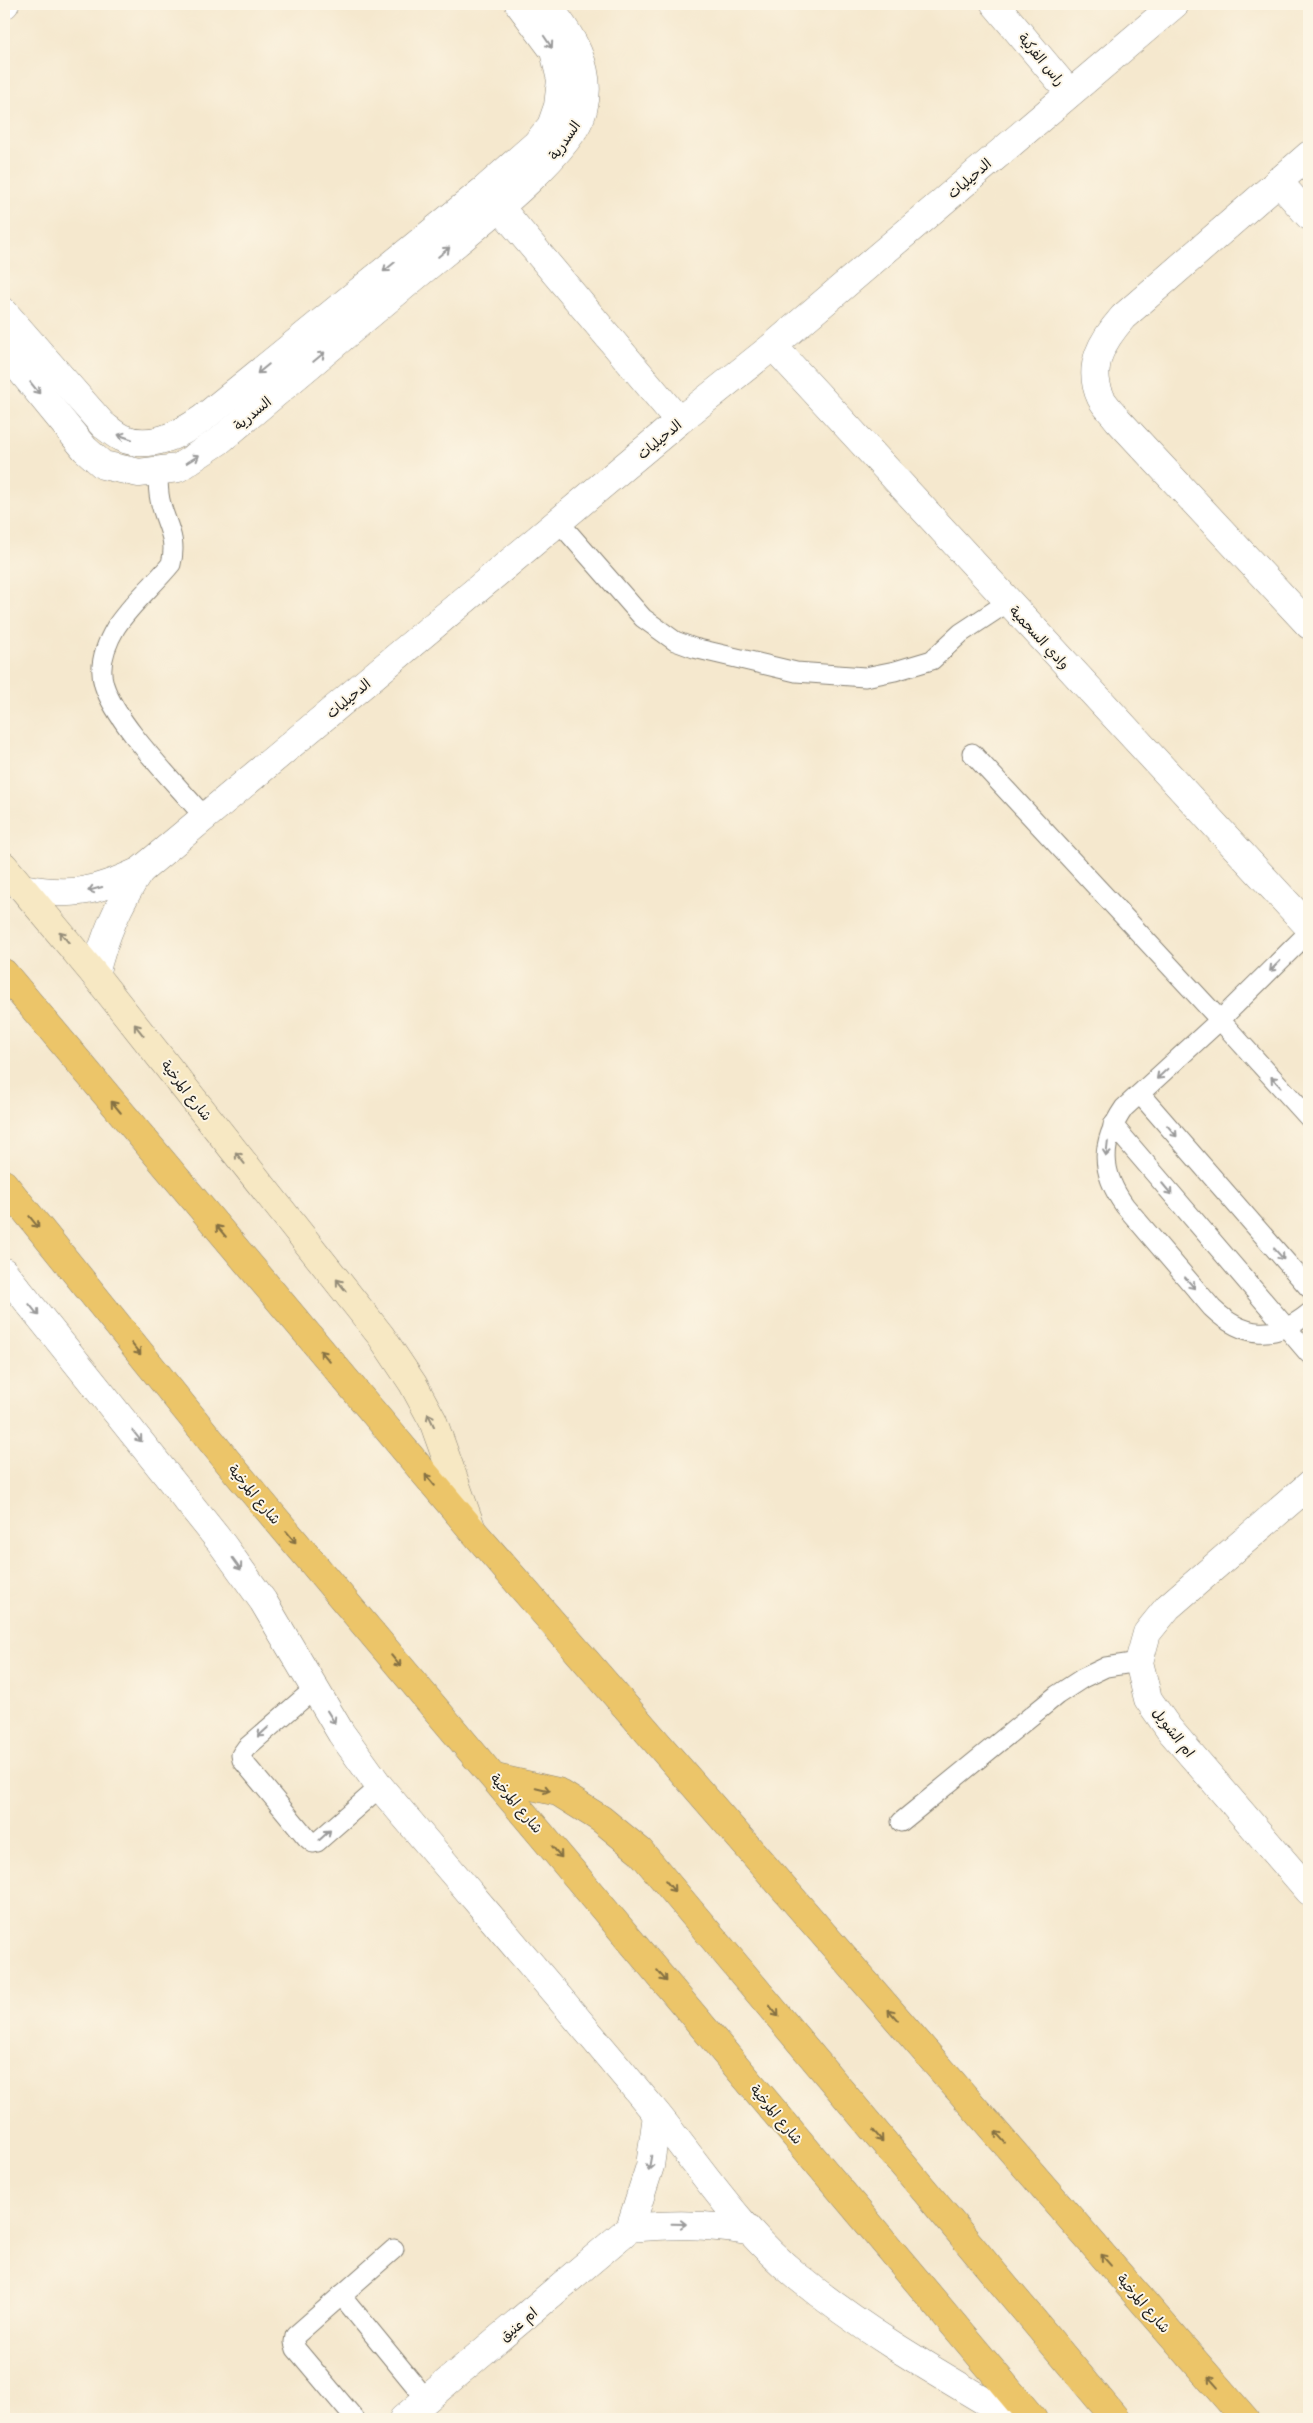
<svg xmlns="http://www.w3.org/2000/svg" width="1313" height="2423" viewBox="0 0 1313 2423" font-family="'Playpen Sans','Playpen Sans Arabic',sans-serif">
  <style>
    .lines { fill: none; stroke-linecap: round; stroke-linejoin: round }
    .lane-casing { stroke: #888275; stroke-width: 21 }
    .street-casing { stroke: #888275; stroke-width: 29 }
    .secondary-casing { stroke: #888275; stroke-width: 29 }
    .highway-casing { stroke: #888275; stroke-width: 29 }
    .lane { stroke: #fff; stroke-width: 19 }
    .street { stroke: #fff; stroke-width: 28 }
    .secondary { stroke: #f7e8c3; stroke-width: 28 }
    .highway { stroke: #ecc569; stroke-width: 28 }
    .oneway { stroke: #999 }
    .oneway2 { stroke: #948c78 }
    .oneway3 { stroke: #847042 }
    .labels { text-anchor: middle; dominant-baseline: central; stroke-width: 4; stroke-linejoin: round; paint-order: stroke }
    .street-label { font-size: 14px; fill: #1c1c1c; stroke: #fcf5e5 }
  </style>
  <rect width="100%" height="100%" fill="#fcf5e5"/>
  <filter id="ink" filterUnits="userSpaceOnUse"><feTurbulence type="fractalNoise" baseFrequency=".02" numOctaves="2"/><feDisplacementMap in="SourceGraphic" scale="10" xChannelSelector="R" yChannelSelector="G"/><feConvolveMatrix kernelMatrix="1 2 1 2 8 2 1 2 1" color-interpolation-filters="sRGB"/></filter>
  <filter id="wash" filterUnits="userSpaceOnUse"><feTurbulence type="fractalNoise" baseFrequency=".0096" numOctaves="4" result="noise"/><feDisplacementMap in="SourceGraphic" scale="20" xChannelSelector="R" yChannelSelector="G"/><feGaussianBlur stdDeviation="1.12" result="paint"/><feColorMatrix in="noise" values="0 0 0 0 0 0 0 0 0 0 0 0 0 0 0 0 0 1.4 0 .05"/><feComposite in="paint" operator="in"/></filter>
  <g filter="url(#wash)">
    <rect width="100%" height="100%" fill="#f5e8ce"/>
  </g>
  <g filter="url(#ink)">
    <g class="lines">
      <!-- lane casing -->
      <g class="lane-casing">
        <g id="lane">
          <path d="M 158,472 C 158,481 158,491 160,500 C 165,524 178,537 171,564 C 154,585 131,604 116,627 C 106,644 98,666 104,685 C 117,726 177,784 205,818"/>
          <path d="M 559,522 L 643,618 L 675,641 L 694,648 L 796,672 L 865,677 L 895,671 L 932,660 L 961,633 L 1008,602"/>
          <path d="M 972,753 L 1220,1020 L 1309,932"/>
          <path d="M 1140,1094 L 1309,1288"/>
          <path d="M 1309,1118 L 1220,1020 L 1124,1108 C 1100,1143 1100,1172 1125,1206 L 1212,1308 C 1243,1338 1275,1341 1309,1313"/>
          <path d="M 1113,1125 L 1309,1354"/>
          <path d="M 314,1689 L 246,1748 L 241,1755 L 242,1760 L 307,1838 L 313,1843 L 317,1842 L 380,1787"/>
          <path d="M 901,1822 L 1057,1695 L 1083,1678 L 1106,1667 L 1139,1662"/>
          <path d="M 341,2295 L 427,2400"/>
          <path d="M 355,2419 L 296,2349 L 294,2342 L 295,2336 L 394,2249"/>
        </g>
      </g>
      <!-- street casing -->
      <g class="street-casing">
        <g id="street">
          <path d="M 995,4 L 1069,92"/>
          <path d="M 4,5 L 5,4"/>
          <path d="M 1309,155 L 1123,317 C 1103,340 1086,366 1101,398 C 1105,406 1113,413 1118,420 L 1309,625"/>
          <path d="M 1278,181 L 1309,216"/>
          <path d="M 487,192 L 679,421"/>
          <path d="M 4,312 L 103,425 C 109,429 115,435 122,438 C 150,450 179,435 202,419 L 485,189 L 536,144 L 551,126 L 558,106 L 561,80 L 554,51 L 519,4"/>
          <path d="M 773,346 L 1309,927"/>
          <path d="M 4,350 L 85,449 L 103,465 L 139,473 L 178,468 L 219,441 C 283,388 346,334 410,281 C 451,246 571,158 583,110 C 594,69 571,34 546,4"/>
          <path d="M 22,888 C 71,897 95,892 140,871 L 679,421 L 773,346 L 1175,4"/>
          <path d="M 95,975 C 104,936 118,904 140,871"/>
          <path d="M 4,1272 L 222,1544 L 263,1601 L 341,1733 L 380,1787 C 472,1896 565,2003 656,2113 C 703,2171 740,2230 798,2277 C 865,2332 941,2375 1015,2419"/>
          <path d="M 1309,1485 L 1168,1607 L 1147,1633 L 1139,1662 L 1148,1699 L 1169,1729 L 1309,1891"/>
          <path d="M 630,2228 C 672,2224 706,2224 747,2231"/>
          <path d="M 403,2419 L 630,2228 L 650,2166 L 657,2115"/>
        </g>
      </g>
      <!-- secondary casing -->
      <g class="secondary-casing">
        <path id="secondary" d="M 4,866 L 95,975 L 381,1336 L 413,1384 L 433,1421 L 471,1527"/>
      </g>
      <!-- highway casing -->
      <g class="highway-casing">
        <g id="highway">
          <path d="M 4,973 L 473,1531 L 1245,2419"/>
          <path d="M 4,1184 L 237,1473 L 1033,2419"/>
          <path d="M 496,1778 L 558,1792 L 601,1819 L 640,1851 L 1116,2419"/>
        </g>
      </g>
      <!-- lane -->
      <use href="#lane" class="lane"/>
      <!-- street -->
      <use href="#street" class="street"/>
      <!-- secondary -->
      <use href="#secondary" class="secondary"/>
      <!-- highway -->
      <use href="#highway" class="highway"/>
    </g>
    <!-- one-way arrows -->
    <defs><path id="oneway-shaft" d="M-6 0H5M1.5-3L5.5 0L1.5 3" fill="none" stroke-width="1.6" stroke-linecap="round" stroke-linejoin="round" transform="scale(1.25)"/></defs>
    <g class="oneway">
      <use href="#oneway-shaft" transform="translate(548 42) rotate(56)"/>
      <use href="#oneway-shaft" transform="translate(444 252) rotate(-40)"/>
      <use href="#oneway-shaft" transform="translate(389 267) rotate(141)"/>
      <use href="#oneway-shaft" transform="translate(319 357) rotate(-40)"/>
      <use href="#oneway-shaft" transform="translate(263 369) rotate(141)"/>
      <use href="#oneway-shaft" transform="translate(35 388) rotate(51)"/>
      <use href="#oneway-shaft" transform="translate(125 437) rotate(-161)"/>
      <use href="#oneway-shaft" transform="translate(193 459) rotate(-32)"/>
      <use href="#oneway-shaft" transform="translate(95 889) rotate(165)"/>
      <use href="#oneway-shaft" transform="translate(1275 966) rotate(135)"/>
      <use href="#oneway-shaft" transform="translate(1162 1074) rotate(137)"/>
      <use href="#oneway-shaft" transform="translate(1276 1082) rotate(-132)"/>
      <use href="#oneway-shaft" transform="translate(1172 1131) rotate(49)"/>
      <use href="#oneway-shaft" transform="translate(1107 1149) rotate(96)"/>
      <use href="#oneway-shaft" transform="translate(1167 1189) rotate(50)"/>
      <use href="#oneway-shaft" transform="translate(1279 1254) rotate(49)"/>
      <use href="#oneway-shaft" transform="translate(1190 1283) rotate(49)"/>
      <use href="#oneway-shaft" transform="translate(34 1310) rotate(51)"/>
      <use href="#oneway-shaft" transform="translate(137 1436) rotate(51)"/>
      <use href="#oneway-shaft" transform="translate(237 1564) rotate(54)"/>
      <use href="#oneway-shaft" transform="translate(331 1717) rotate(58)"/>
      <use href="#oneway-shaft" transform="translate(263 1732) rotate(138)"/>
      <use href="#oneway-shaft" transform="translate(325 1835) rotate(-42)"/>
      <use href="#oneway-shaft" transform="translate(650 2163) rotate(100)"/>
      <use href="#oneway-shaft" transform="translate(679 2224) rotate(1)"/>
    </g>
    <g class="oneway2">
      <use href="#oneway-shaft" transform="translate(64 937) rotate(-130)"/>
      <use href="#oneway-shaft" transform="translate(139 1030) rotate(-128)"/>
      <use href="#oneway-shaft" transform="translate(240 1158) rotate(-128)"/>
      <use href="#oneway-shaft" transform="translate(341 1285) rotate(-128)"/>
      <use href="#oneway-shaft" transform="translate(431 1420) rotate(-115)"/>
    </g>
    <g class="oneway3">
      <use href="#oneway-shaft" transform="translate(116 1107) rotate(-130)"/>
      <use href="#oneway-shaft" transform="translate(34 1222) rotate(51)"/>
      <use href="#oneway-shaft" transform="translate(221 1231) rotate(-130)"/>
      <use href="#oneway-shaft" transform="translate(136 1349) rotate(51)"/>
      <use href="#oneway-shaft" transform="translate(325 1356) rotate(-130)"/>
      <use href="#oneway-shaft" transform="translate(430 1480) rotate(-130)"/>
      <use href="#oneway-shaft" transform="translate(291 1537) rotate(50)"/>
      <use href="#oneway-shaft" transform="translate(396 1661) rotate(50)"/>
      <use href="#oneway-shaft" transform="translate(543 1789) rotate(13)"/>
      <use href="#oneway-shaft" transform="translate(557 1852) rotate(50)"/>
      <use href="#oneway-shaft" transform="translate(670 1886) rotate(50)"/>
      <use href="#oneway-shaft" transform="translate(662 1976) rotate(50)"/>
      <use href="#oneway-shaft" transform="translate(774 2011) rotate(50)"/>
      <use href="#oneway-shaft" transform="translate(893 2015) rotate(-131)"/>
      <use href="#oneway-shaft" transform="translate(878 2136) rotate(50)"/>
      <use href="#oneway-shaft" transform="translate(1000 2137) rotate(-131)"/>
      <use href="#oneway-shaft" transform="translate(1106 2260) rotate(-131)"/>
      <use href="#oneway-shaft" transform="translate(1213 2382) rotate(-131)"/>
    </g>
  </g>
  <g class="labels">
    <!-- street labels -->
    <g class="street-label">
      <text transform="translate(1042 59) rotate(50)">راس الفركية</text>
      <text transform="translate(564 140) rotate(-55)">السدرية</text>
      <text transform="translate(969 178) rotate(-41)">الدحيليات</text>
      <text transform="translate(252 413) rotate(-40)">السدرية</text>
      <text transform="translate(659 439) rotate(-40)">الدحيليات</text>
      <text transform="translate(1040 637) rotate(47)">وادي السحمية</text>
      <text transform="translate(348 698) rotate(-40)">الدحيليات</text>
      <text transform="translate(187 1090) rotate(52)">شارع المرخية</text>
      <text transform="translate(255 1494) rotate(50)">شارع المرخية</text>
      <text transform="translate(1174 1732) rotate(52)">ام الشويل</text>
      <text transform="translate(517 1803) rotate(50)">شارع المرخية</text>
      <text transform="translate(777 2114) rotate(50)">شارع المرخية</text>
      <text transform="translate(1144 2303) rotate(49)">شارع المرخية</text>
      <text transform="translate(518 2324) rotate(-40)">ام عنيق</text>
    </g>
  </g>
  <!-- margin -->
  <rect width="1313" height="2423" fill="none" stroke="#fcf5e5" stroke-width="20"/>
</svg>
